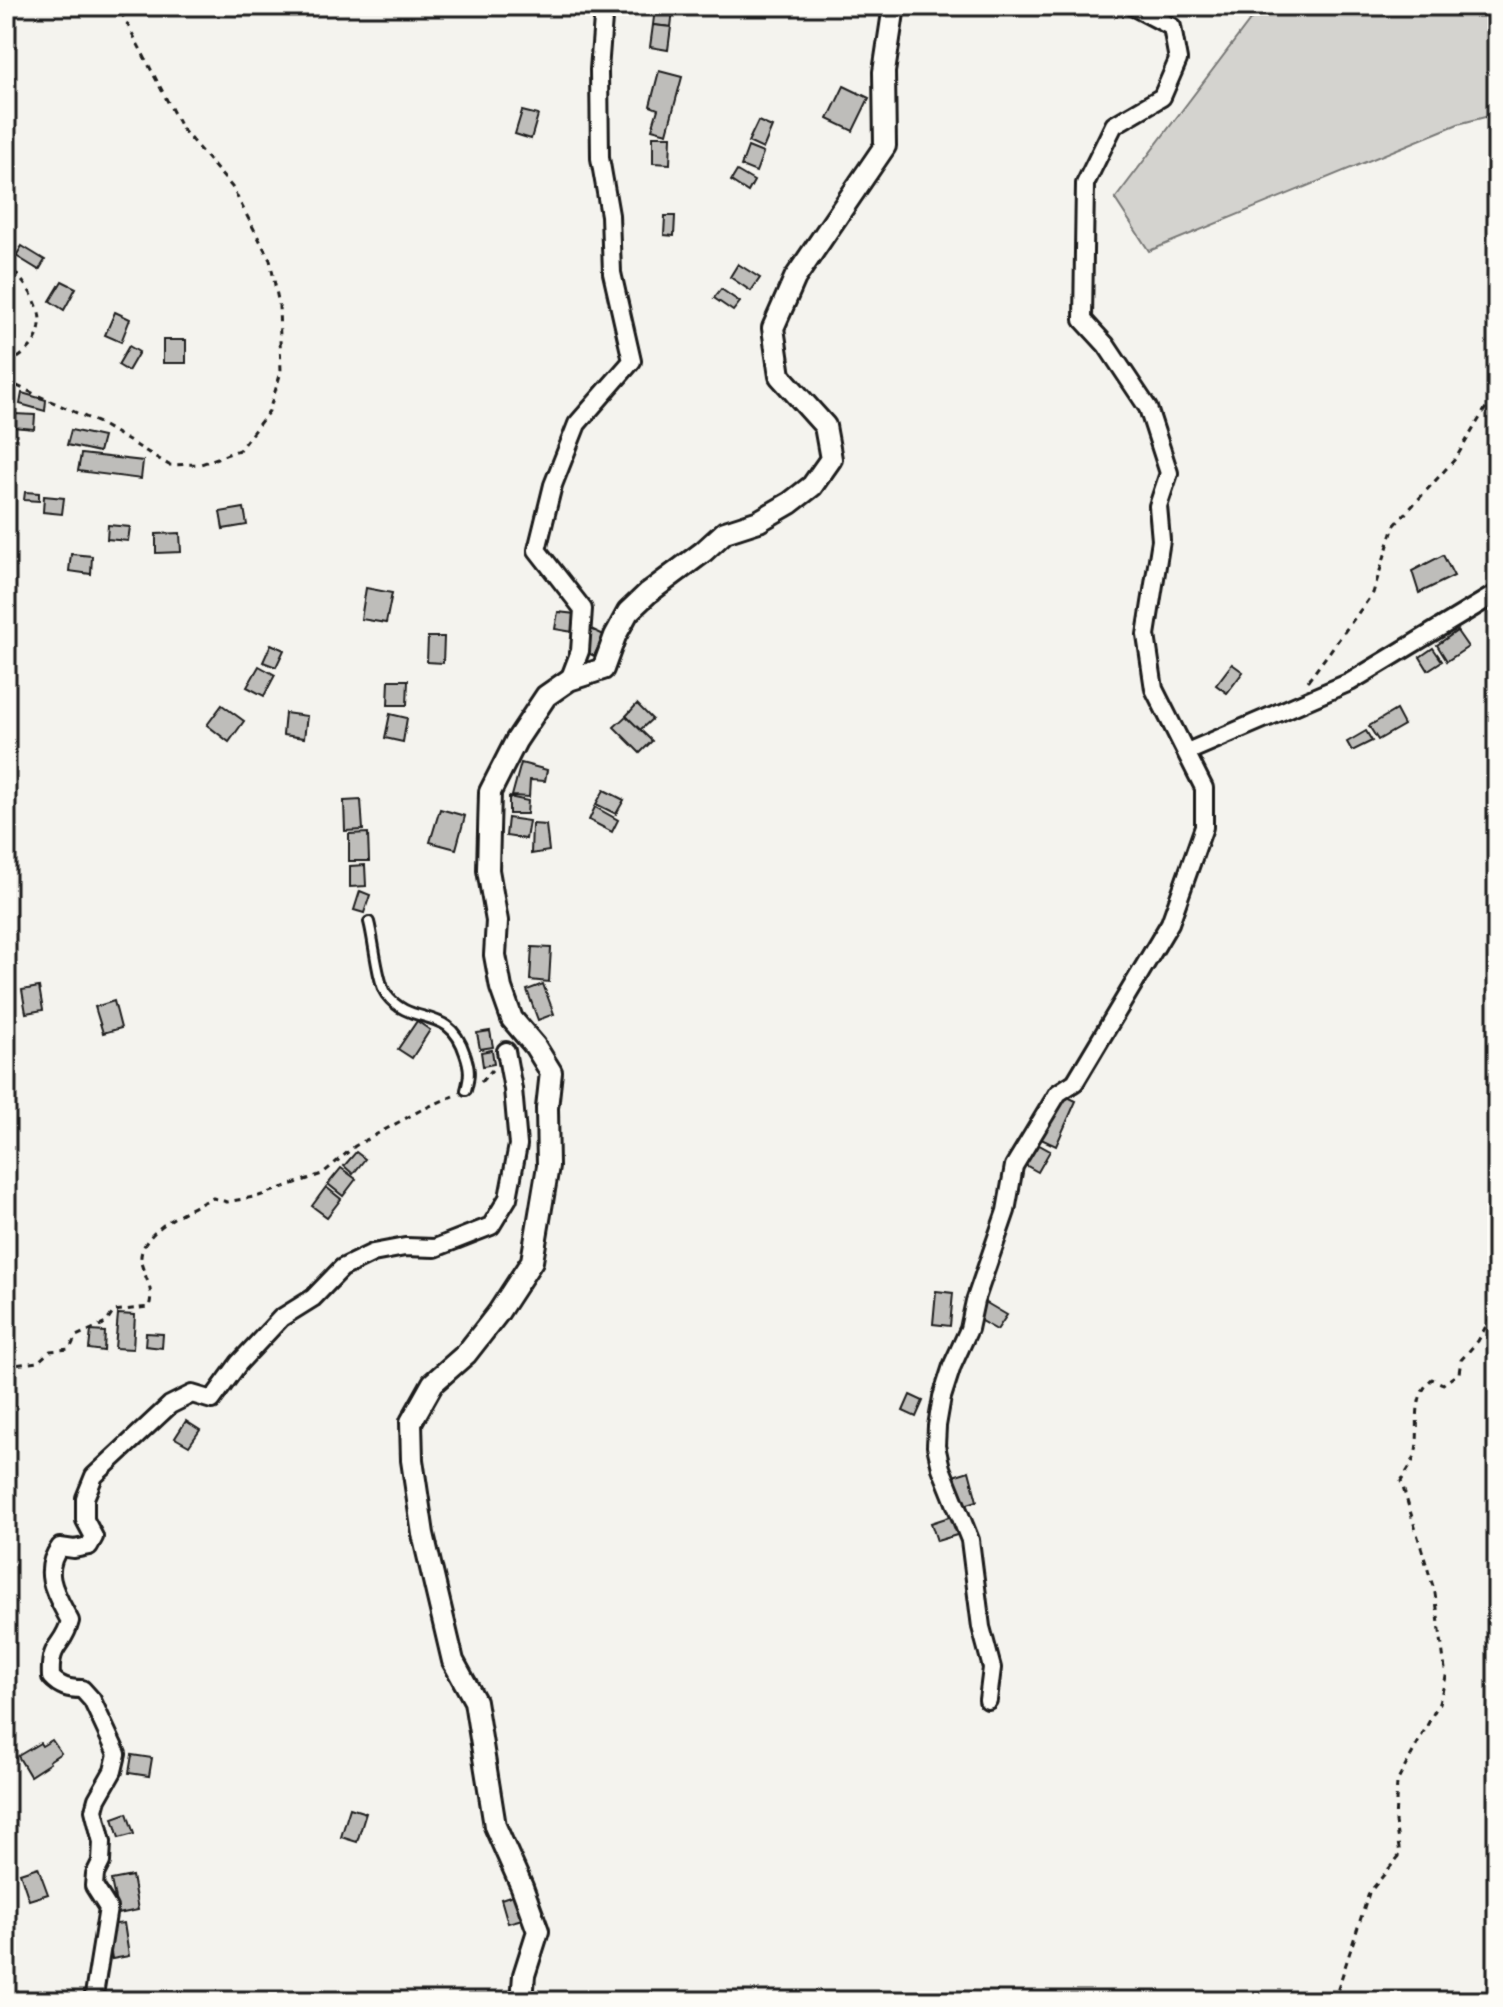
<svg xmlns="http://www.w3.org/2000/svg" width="1503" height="2007" viewBox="0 0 1503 2007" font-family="Itim,sans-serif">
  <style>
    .green { fill: #d4d3cf; stroke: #787876; stroke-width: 2 }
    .building { fill: #bebdba; stroke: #1c1c1c; stroke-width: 2 }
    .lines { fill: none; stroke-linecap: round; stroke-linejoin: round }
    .service-casing { stroke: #1c1c1c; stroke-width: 14 }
    .minor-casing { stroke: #1c1c1c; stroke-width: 22 }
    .tertiary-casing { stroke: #1c1c1c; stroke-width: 26 }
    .path { stroke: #1c1c1c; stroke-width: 3; stroke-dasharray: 6 6; stroke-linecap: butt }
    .service { stroke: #fdfcf7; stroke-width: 8 }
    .minor { stroke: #fdfcf7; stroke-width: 16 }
    .tertiary { stroke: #fdfcf7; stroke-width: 20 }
  </style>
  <rect width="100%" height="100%" fill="#f4f3ee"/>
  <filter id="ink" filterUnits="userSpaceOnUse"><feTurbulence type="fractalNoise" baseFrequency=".0125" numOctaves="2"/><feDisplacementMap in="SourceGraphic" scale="16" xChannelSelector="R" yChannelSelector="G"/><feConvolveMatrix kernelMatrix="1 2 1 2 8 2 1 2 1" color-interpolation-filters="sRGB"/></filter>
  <g filter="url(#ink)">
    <!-- green -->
    <path class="green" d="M 1252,6 L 1497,6 L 1497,114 L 1458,124 L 1149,251 L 1115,199 L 1254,15 Z"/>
    <!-- building -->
    <g class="building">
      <path d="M 655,8 L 673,10 L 671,27 L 653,25 Z"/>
      <path d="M 653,25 L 671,27 L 668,50 L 650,47 Z"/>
      <path d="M 659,71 L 682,77 L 667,133 L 652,129 L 658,109 L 650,106 Z"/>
      <path d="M 844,86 L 869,98 L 853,131 L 828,119 Z"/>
      <path d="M 522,111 L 538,115 L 531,139 L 515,134 Z"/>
      <path d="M 758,121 L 772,127 L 763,149 L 748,142 Z"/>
      <path d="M 653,136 L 671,136 L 670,164 L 653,163 Z"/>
      <path d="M 748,147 L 763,153 L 756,172 L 741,166 Z"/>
      <path d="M 737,171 L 754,181 L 748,192 L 731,181 Z"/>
      <path d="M 665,216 L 675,216 L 674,236 L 664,235 Z"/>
      <path d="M 22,246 L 45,260 L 39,270 L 16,256 Z"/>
      <path d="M 738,264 L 760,278 L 751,291 L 730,277 Z"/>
      <path d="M 62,281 L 76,288 L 64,310 L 50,301 Z"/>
      <path d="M 721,289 L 740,302 L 733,311 L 714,298 Z"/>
      <path d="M 115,312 L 130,319 L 121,342 L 105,335 Z"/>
      <rect x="163" y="340" width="23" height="23"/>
      <path d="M 129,346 L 139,352 L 128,371 L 118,365 Z"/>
      <path d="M 22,393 L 46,400 L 45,411 L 20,404 Z"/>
      <path d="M 14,414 L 35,415 L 34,429 L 13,427 Z"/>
      <path d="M 71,430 L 103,437 L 99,452 L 67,445 Z"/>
      <path d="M 81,454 L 143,461 L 141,479 L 78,471 Z"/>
      <path d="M 25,492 L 39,493 L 39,501 L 24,500 Z"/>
      <path d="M 44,496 L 64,498 L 62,514 L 43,512 Z"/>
      <path d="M 244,508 L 247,525 L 223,529 L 220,512 Z"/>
      <path d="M 108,525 L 130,527 L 128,541 L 107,539 Z"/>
      <path d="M 180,533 L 181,552 L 156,553 L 156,534 Z"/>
      <path d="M 71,554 L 92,556 L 91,574 L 69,571 Z"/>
      <path d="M 1443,555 L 1454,576 L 1419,593 L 1412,571 Z"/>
      <path d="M 366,588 L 392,593 L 386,623 L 361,619 Z"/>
      <path d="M 558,612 L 575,614 L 573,632 L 555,629 Z"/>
      <path d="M 591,629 L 604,635 L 594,656 L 582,650 Z"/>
      <path d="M 1457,631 L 1468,647 L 1447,661 L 1437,645 Z"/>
      <path d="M 428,637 L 444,637 L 443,663 L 427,662 Z"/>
      <path d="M 271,644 L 284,650 L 276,667 L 263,662 Z"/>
      <path d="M 1433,648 L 1442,661 L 1428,670 L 1420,657 Z"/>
      <path d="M 1232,664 L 1243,672 L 1227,693 L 1216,685 Z"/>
      <path d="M 259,666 L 275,675 L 264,696 L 247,687 Z"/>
      <path d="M 389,680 L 408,680 L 407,705 L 388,705 Z"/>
      <path d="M 637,704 L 652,719 L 640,730 L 626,716 Z"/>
      <path d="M 222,705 L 244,721 L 229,742 L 207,725 Z"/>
      <path d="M 1396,710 L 1404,725 L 1378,740 L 1369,726 Z"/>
      <path d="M 285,713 L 307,716 L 304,738 L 283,735 Z"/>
      <path d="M 390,714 L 407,718 L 403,742 L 385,738 Z"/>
      <path d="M 626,716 L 652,741 L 640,753 L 614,727 Z"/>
      <path d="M 1366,731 L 1372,741 L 1352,751 L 1347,742 Z"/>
      <path d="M 521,763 L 547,770 L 545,781 L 530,780 L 529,797 L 512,796 Z"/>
      <path d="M 604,790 L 624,800 L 616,814 L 596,804 Z"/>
      <path d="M 509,797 L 528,801 L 527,814 L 509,814 Z"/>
      <path d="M 361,800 L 363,830 L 345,831 L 344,801 Z"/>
      <path d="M 595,807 L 618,820 L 612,832 L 589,820 Z"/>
      <path d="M 440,809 L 465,816 L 456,849 L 430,842 Z"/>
      <path d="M 508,818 L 529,821 L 526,839 L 506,836 Z"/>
      <path d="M 532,824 L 546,825 L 549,851 L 531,854 Z"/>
      <path d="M 368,833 L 369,861 L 349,861 L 349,834 Z"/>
      <path d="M 365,865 L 366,886 L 350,887 L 350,866 Z"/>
      <path d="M 360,891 L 370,895 L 364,913 L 354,910 Z"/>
      <path d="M 532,947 L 551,948 L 549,982 L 530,980 Z"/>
      <path d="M 543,984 L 554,1014 L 538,1020 L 527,990 Z"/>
      <path d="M 39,987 L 43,1010 L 26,1013 L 22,990 Z"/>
      <path d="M 114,1001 L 121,1028 L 103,1033 L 95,1007 Z"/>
      <path d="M 417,1021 L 430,1030 L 412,1058 L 398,1049 Z"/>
      <path d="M 490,1031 L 493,1047 L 480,1049 L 477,1033 Z"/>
      <path d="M 492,1050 L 494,1064 L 483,1066 L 481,1052 Z"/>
      <path d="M 1061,1094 L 1076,1101 L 1056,1146 L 1041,1139 Z"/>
      <path d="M 1034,1142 L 1050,1151 L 1038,1172 L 1022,1163 Z"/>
      <path d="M 356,1152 L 365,1159 L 353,1174 L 344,1166 Z"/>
      <path d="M 341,1168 L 356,1179 L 343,1196 L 328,1184 Z"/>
      <path d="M 326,1187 L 341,1199 L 327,1217 L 312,1206 Z"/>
      <path d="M 936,1291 L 953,1293 L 950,1326 L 933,1324 Z"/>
      <path d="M 985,1302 L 1007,1315 L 997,1330 L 976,1318 Z"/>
      <path d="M 118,1314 L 135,1315 L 133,1349 L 115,1348 Z"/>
      <path d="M 91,1331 L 105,1332 L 104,1351 L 89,1349 Z"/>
      <path d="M 146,1333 L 163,1334 L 162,1348 L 145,1346 Z"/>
      <path d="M 910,1395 L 923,1401 L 916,1417 L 903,1411 Z"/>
      <path d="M 186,1421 L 200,1430 L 189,1446 L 175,1438 Z"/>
      <path d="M 969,1471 L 977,1501 L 958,1507 L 950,1477 Z"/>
      <path d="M 955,1515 L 960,1534 L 937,1541 L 931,1523 Z"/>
      <path d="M 52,1740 L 61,1753 L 49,1761 L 50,1763 L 30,1776 L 18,1756 L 40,1743 L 42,1746 Z"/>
      <path d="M 132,1755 L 152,1758 L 149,1776 L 129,1773 Z"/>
      <path d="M 350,1808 L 366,1813 L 357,1842 L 341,1837 Z"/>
      <path d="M 127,1813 L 134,1834 L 119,1838 L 113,1818 Z"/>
      <path d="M 38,1867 L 48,1894 L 29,1900 L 20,1873 Z"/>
      <path d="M 132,1876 L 138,1910 L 118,1914 L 111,1880 Z"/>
      <path d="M 519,1893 L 526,1918 L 508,1923 L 501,1899 Z"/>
      <path d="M 124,1923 L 129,1956 L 112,1959 L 107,1925 Z"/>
    </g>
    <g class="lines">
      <!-- service casing -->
      <g class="service-casing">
        <path id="service" d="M 369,922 C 374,940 377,981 386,994 C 412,1029 449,1003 465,1054 C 470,1068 470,1076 466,1090"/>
      </g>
      <!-- minor casing -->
      <g class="minor-casing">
        <g id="minor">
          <path d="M 569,680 L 580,651 L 583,609 L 537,550 L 553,485 L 577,424 L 632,361 L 612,273 L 610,215 L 600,158 L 599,70 L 604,6"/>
          <path d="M 1187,752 L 1350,682 L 1497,593"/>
          <path d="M 988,1700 L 992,1668 L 981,1627 L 970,1540 L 941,1468 L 936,1446 L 937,1426 L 942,1397 L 952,1366 L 969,1329 L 975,1301 L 1006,1211 L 1014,1166 L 1058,1093 L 1075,1082 L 1170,923 L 1204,827 L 1204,788 L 1154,689 L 1146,635 L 1161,540 L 1158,506 L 1169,473 L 1148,408 L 1106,345 L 1083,320 L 1085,184 L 1114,125 L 1162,97 L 1178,60 L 1172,27 L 1132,6"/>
          <path d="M 93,2001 L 108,1908 L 94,1886 L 95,1874 L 101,1862 L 102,1842 L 94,1810 L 97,1799 L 113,1771 L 117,1754 L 92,1700 L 82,1689 C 69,1689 60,1687 51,1677 C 49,1642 63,1648 70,1621 C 57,1596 40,1573 60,1547 L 74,1549 L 89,1546 L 94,1537 L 85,1520 L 85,1498 L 94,1476 L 170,1405 L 192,1394 L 212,1400 L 239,1363 L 281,1318 L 313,1298 L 342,1268 L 373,1253 L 405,1247 L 435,1248 L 491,1226 L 508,1198 L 518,1145 L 513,1089 L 506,1051"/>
        </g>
      </g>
      <!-- tertiary casing -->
      <g class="tertiary-casing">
        <path id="tertiary" d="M 522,2001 L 524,1975 L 538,1931 L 522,1887 L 495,1826 L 475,1701 L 453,1661 L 423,1534 L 412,1460 L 411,1422 L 433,1383 L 466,1354 L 498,1313 L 532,1261 L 548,1166 L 547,1108 L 551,1072 L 535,1046 L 512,1019 L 501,988 L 495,955 L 497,921 L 488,870 L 490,792 L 516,741 L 546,696 L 569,680 L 603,669 L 615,636 L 628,612 L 648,593 L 703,552 L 725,532 L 759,521 L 790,503 L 812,486 L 831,459 L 825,426 L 780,376 L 773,328 L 795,278 L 885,146 L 884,72 L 894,6"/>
      </g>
      <!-- path -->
      <g class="path">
        <path d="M 6,263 C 42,299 60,337 6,365"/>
        <path d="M 6,381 L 99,423 L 169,465 L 201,464 L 239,450 L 269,411 L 281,372 L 279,305 L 270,260 L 232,187 L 182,129 L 120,10 L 121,6"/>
        <path d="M 1308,681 L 1373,593 L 1394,526 L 1456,458 L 1497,389"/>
        <path d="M 481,1082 L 492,1070"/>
        <path d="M 6,1366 L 38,1362 L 50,1351 L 70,1349 L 76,1336 L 106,1323 L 114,1311 L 149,1307 C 154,1290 147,1282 142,1266 C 132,1234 190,1208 213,1198 L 227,1202 L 259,1196 L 322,1174 L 355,1146 L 421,1110 L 453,1096"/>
        <path d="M 6,1735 L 6,1737"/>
        <path d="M 1334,2001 L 1369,1893 L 1400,1855 L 1395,1822 L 1397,1782 L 1439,1703 L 1446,1677 L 1435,1593 L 1401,1481 C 1405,1474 1411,1466 1414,1458 C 1423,1432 1408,1400 1432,1379 L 1443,1384 L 1459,1373 L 1461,1360 L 1478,1341 L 1497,1306"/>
      </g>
      <!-- service -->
      <use href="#service" class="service"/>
      <!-- minor -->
      <use href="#minor" class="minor"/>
      <!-- tertiary -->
      <use href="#tertiary" class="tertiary"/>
    </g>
  </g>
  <!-- margin -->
  <rect width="1503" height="2007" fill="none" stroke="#fdfcf7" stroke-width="32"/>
  <rect x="16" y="16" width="1471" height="1975" fill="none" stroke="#1c1c1c" stroke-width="3" filter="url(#ink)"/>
</svg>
